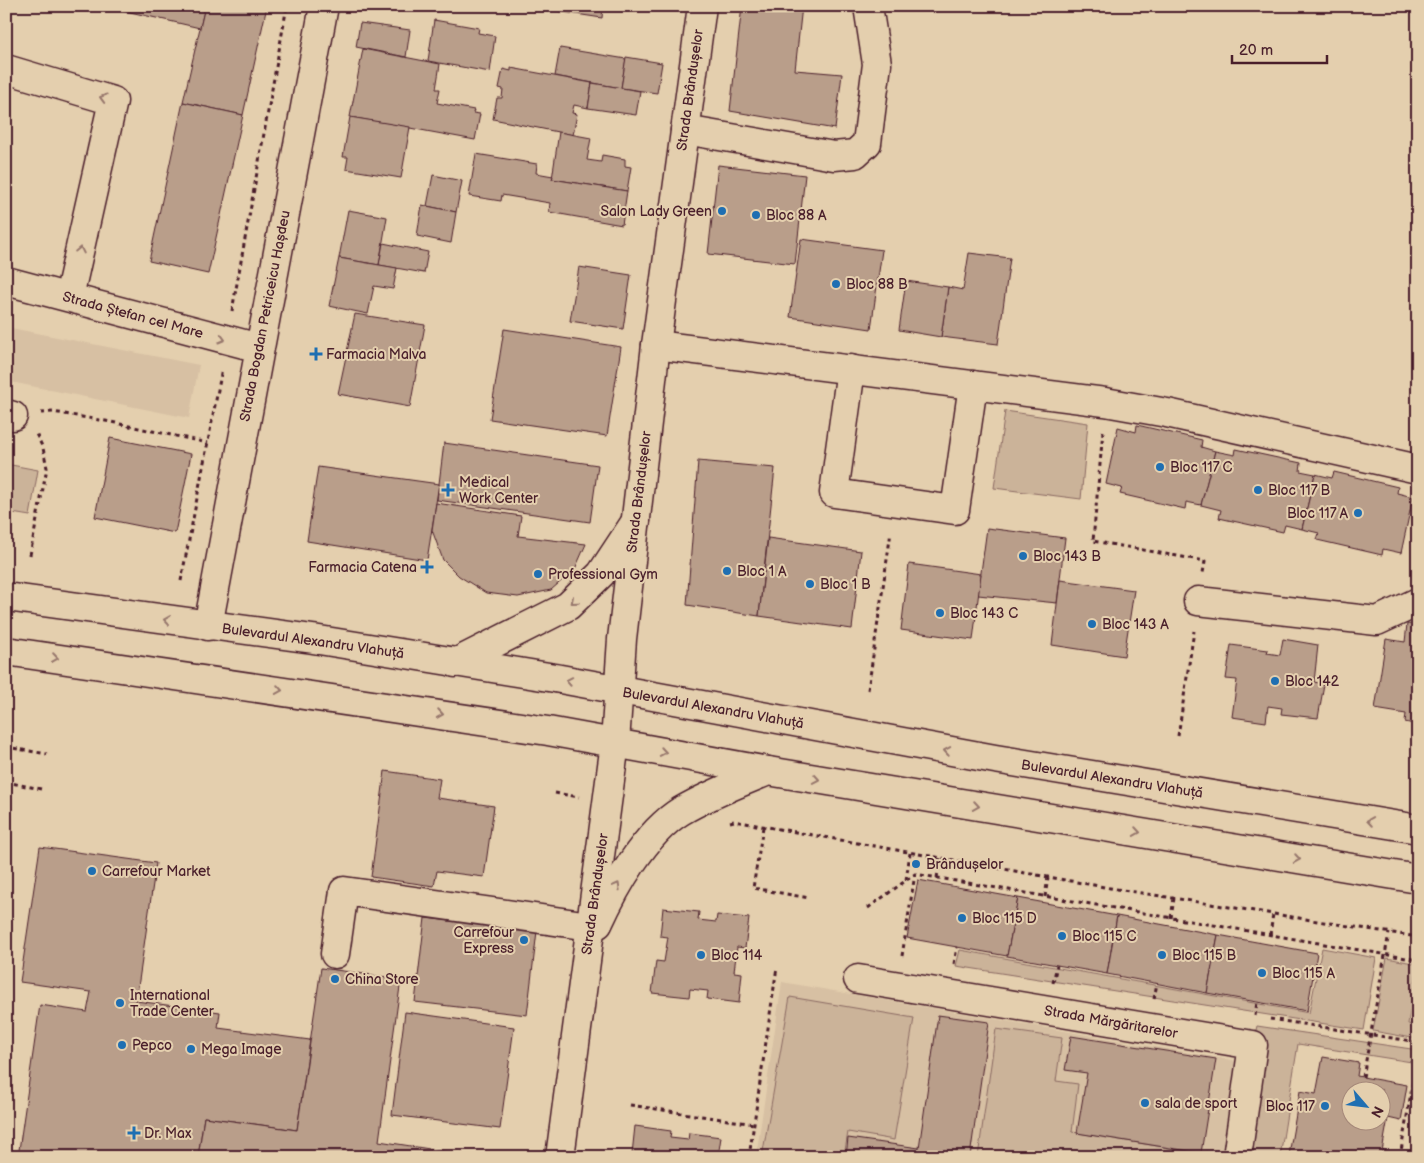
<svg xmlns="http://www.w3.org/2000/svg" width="1424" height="1163" viewBox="0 0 1424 1163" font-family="'Balsamiq Sans',sans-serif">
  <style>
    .built { fill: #d7c0a3 }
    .green { fill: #cbb399; stroke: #8a6962 }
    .building { fill: #b99e8a; stroke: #4a1f2b; fill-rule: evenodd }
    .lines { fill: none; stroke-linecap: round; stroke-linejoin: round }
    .minor-casing { stroke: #4a1f2b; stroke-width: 31 }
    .major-casing { stroke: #4a1f2b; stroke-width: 31 }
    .path { stroke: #4a1f2b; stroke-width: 3; stroke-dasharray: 4 4; stroke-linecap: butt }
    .minor { stroke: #e4cfae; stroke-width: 28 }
    .major { stroke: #e4cfae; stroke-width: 28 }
    .oneway { stroke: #97776c }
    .poi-dot { fill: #1f6fb2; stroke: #e4cfae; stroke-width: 2 }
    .labels { text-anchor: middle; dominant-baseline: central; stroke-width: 4; stroke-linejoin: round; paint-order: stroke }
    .street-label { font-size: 14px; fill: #4a1f2b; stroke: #e4cfae }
    .poi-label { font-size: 14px; fill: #4a1f2b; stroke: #e4cfae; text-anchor: start }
  </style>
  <rect width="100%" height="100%" fill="#e4cfae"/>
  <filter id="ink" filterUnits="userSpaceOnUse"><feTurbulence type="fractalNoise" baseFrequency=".02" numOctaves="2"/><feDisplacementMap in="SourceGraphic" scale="10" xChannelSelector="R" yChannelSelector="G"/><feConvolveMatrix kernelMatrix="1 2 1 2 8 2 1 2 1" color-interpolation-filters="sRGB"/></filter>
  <g filter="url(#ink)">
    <!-- built -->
    <g class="built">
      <path d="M 6,327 L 199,365 L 189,418 L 6,381 Z"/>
      <path d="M 782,982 L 1237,1061 L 1222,1157 L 756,1157 Z"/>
    </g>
    <!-- green -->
    <g class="green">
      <path d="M 1005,411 L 1088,423 L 1081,499 L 994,488 Z"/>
      <path d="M 6,464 L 38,470 L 30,516 L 6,512 Z"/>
      <path d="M 1322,948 L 1376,958 L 1364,1030 L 956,966 L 960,950 L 1309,1013 Z"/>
      <path d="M 1387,958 L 1418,964 L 1408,1024 L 1418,1026 L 1418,1039 L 1373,1031 Z"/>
      <path d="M 790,997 L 914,1018 L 894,1140 L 848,1132 L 844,1157 L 762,1157 Z"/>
      <path d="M 1257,1026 L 1418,1050 L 1418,1063 L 1298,1044 L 1280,1157 L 1248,1157 L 1266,1040 L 1254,1038 Z"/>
      <path d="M 996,1029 L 1062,1038 L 1056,1081 L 1078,1084 L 1072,1132 L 1200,1153 L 1207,1151 L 1206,1157 L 978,1157 Z"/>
    </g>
    <!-- building -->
    <g class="building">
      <path d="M 106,6 L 131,6 L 130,12 Z"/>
      <path d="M 131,6 L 205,6 L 200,28 L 130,12 Z"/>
      <path d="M 205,6 L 267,6 L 243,115 L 183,102 Z"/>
      <path d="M 523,6 L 603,6 L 602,18 Z"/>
      <path d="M 742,6 L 802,6 L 795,70 L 842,74 L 835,129 L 730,111 Z"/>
      <path d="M 434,20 L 479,28 L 478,33 L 495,36 L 490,72 L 428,61 Z"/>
      <path d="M 360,23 L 410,30 L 406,57 L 356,47 Z"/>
      <path d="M 560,48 L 626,59 L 621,88 L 555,76 Z"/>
      <path d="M 363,49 L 440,64 L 436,89 L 440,89 L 437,103 L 474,110 L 473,113 L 480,114 L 475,140 L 350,117 Z"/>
      <path d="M 626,57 L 662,63 L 657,93 L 621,88 Z"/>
      <path d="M 511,68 L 592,83 L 588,108 L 574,105 L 572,113 L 577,114 L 573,135 L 493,119 L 497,98 L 502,98 L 503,89 L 499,88 L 503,69 L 511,71 Z"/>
      <path d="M 592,83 L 640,91 L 636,115 L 588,108 Z"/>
      <path d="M 183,102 L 243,115 L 208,274 L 149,261 Z"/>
      <path d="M 350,117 L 410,127 L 401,178 L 346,169 L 348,157 L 343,157 Z"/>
      <path d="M 559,132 L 591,138 L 587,160 L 601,162 L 602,155 L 625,159 L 625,166 L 631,167 L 627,191 L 552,179 Z"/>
      <path d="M 476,154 L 537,164 L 536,173 L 553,176 L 552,179 L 627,191 L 622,225 L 549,212 L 550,203 L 502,195 L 501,201 L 469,196 Z"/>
      <path d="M 718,165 L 805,175 L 795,264 L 708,254 Z"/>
      <path d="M 433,175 L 462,181 L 456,212 L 427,206 Z"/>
      <path d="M 422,205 L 456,212 L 451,243 L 417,236 Z"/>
      <path d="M 348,210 L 387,217 L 379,265 L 339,258 Z"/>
      <path d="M 801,239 L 882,250 L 871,329 L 790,317 Z"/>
      <path d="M 383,243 L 428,252 L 424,273 L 379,265 Z"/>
      <path d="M 969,253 L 1010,258 L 998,344 L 941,337 L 948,287 L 963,290 Z"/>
      <path d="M 339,258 L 397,268 L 393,289 L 374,286 L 368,314 L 329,306 Z"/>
      <path d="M 579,267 L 631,275 L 623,329 L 570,321 Z"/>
      <path d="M 906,281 L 948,287 L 941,337 L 899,330 Z"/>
      <path d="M 355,314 L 425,325 L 410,407 L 338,394 Z"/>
      <path d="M 504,329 L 621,347 L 607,436 L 490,419 Z"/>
      <path d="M 1137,425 L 1202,440 L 1201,447 L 1215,451 L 1201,505 L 1186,502 L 1185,509 L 1120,494 L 1122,488 L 1106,484 L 1118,427 L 1136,432 Z"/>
      <path d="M 110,438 L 191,454 L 175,533 L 95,517 Z"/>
      <path d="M 444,443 L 598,465 L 590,522 L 437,500 Z"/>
      <path d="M 1236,449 L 1301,463 L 1300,471 L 1315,474 L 1302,529 L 1285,525 L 1283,532 L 1219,518 L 1221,510 L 1201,505 L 1215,451 L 1235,455 Z"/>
      <path d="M 698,461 L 775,468 L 759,616 L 687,605 Z"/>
      <path d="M 318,467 L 439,484 L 427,560 L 307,541 Z"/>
      <path d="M 1334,472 L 1398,487 L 1397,493 L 1413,497 L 1401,553 L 1383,549 L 1382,555 L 1317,540 L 1319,533 L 1302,529 L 1315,474 L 1332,478 Z"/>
      <path d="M 436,503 L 521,516 L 518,536 L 586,544 L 575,569 L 551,590 L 518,597 L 486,593 L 459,576 L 443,560 L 432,530 Z"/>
      <path d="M 987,528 L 1065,538 L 1057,603 L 978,595 Z"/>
      <path d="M 768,538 L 861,551 L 852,629 L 759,616 Z"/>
      <path d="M 909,564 L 981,574 L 973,640 L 901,630 Z"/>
      <path d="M 1060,580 L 1134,590 L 1124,656 L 1052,645 Z"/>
      <path d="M 1407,624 L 1418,625 L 1418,725 L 1405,722 L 1406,714 L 1375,709 L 1386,639 L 1405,642 Z"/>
      <path d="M 1283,639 L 1318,645 L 1314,682 L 1324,684 L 1318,718 L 1281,714 L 1282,708 L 1268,706 L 1266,722 L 1232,717 L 1237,680 L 1226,679 L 1231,645 L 1268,650 L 1267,653 L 1280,655 Z"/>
      <path d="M 385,771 L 440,779 L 437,798 L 494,806 L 484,877 L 437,871 L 434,886 L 371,877 Z"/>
      <path d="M 40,847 L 156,863 L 136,1001 L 220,1012 L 218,1028 L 310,1040 L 297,1130 L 204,1117 L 198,1157 L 18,1157 L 40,1005 L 87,1012 L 91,992 L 20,982 Z"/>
      <path d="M 918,880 L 1018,898 L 1007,956 L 907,938 Z"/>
      <path d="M 1018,898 L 1117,916 L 1107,974 L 1007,956 Z"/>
      <path d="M 663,908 L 699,912 L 698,920 L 716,922 L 717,915 L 749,918 L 745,948 L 737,947 L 734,972 L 742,973 L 739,1003 L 707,999 L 708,991 L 690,989 L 689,997 L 652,993 L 656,961 L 664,962 L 668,937 L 660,936 Z"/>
      <path d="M 1117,916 L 1218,935 L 1207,993 L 1107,974 Z"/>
      <path d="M 425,918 L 537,931 L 527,1015 L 415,1002 Z"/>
      <path d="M 1218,935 L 1317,953 L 1307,1011 L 1207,993 Z"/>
      <path d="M 321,968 L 401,979 L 379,1141 L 480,1157 L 198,1157 L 204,1117 L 297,1130 Z"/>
      <path d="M 1418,990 L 1418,1025 L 1412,1024 Z"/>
      <path d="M 405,1012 L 514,1027 L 500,1129 L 392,1115 Z"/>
      <path d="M 938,1015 L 989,1022 L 970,1157 L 846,1157 L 848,1138 L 919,1148 Z"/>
      <path d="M 1071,1036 L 1216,1059 L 1201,1153 L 1077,1133 L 1087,1073 L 1065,1070 Z"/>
      <path d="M 1323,1057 L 1359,1063 L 1357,1076 L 1407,1085 L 1401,1121 L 1388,1118 L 1381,1157 L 1289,1155 L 1300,1091 L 1316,1094 ZM 1352,1090 L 1382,1090 L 1382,1120 L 1352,1120 Z"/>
      <path d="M 635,1126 L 671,1131 L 670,1138 L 688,1140 L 689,1133 L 721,1137 L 718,1157 L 639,1157 L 640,1155 L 632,1154 Z"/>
    </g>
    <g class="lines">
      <!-- minor casing -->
      <g class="minor-casing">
        <g id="minor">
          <path d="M 6,69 L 113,101 L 69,297"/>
          <path d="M 685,130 L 834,156 L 855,154 L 867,143 L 877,64 L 868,6"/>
          <path d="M 6,281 L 259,348"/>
          <path d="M 656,345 L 1105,402 L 1167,413 L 1418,469"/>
          <path d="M 851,369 L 834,493 L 955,510 L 973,385"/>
          <path d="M 6,414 L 13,416"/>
          <path d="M 1198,601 L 1377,621 L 1418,602"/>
          <path d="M 208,626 L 324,6"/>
          <path d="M 598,924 C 615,887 645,833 681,811 C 708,795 739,783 768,771"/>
          <path d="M 335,954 L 344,891 L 590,926"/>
          <path d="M 858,979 L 1253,1045 L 1237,1157"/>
          <path d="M 560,1157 L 615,743 L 622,639 L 656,345 L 702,6"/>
        </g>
      </g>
      <!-- major casing -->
      <g class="major-casing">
        <g id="major">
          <path d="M 6,597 L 313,639 L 555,678 L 995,759 L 1418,829"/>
          <path d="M 6,651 L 548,731 L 768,771 L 1418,879"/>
          <path d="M 455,663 L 568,606 L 601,574 L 636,521"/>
        </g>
      </g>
      <!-- path -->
      <g class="path">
        <path d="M 232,311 L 287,6"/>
        <path d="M 41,413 L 53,412 L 111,422 L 208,443"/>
        <path d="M 1103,431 L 1093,541 L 1205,561 L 1203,573"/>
        <path d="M 30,555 L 47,468 L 43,448 L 36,434"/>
        <path d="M 181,581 L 222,369"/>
        <path d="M 868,690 L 891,532"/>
        <path d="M 1178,736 L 1194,631"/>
        <path d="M 6,747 L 47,754"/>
        <path d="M 6,782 L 41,789"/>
        <path d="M 555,793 L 579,797"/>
        <path d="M 730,822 L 734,821 L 1110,888 L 1418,937"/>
        <path d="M 763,827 L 753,888 L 809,898"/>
        <path d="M 937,878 L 940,858"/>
        <path d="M 906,880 L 910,853"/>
        <path d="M 1045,897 L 1048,877"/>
        <path d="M 868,908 L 915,874 L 1418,960"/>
        <path d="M 1171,918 L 1174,898"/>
        <path d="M 1270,935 L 1273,914"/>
        <path d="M 902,956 L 915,874"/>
        <path d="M 954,964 L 957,947"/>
        <path d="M 1053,983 L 1057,965"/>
        <path d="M 1154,999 L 1157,983"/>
        <path d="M 1255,1016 L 1257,1002"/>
        <path d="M 1270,1019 L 1418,1042"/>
        <path d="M 1363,1077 L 1389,933"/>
        <path d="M 630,1105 L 754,1124"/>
        <path d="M 749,1157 L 777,967"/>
        <path d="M 1400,1157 L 1418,1052"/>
      </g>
      <!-- minor -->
      <use href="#minor" class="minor"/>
      <!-- major -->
      <use href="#major" class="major"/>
    </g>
    <!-- one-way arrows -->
    <defs><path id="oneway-chevron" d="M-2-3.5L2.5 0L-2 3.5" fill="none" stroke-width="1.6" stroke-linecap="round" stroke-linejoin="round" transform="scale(1.25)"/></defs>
    <g class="oneway">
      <use href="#oneway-chevron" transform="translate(103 98) rotate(-164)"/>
      <use href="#oneway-chevron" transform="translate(80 250) rotate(-78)"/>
      <use href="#oneway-chevron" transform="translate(222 339) rotate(15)"/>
      <use href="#oneway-chevron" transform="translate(574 601) rotate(139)"/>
      <use href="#oneway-chevron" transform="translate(167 620) rotate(-172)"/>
      <use href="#oneway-chevron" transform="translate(55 658) rotate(8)"/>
      <use href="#oneway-chevron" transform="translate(569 681) rotate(-169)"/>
      <use href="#oneway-chevron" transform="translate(279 690) rotate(9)"/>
      <use href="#oneway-chevron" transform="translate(440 714) rotate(9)"/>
      <use href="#oneway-chevron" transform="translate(947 751) rotate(-170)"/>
      <use href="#oneway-chevron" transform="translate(663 752) rotate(10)"/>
      <use href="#oneway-chevron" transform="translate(816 779) rotate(10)"/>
      <use href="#oneway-chevron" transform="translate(976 806) rotate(9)"/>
      <use href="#oneway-chevron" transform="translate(1370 821) rotate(-171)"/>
      <use href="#oneway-chevron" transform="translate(1137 832) rotate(9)"/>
      <use href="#oneway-chevron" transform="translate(1297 859) rotate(9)"/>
      <use href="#oneway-chevron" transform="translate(617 886) rotate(-61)"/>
    </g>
  </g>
  <!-- markers -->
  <g class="poi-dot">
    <circle cx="722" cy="211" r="5"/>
    <circle cx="756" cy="215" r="5"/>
    <circle cx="836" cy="284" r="5"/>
    <path d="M313.5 346.5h5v5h5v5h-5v5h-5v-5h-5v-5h5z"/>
    <circle cx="1160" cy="467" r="5"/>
    <path d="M445.5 482.5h5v5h5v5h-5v5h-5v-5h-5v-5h5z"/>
    <circle cx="1258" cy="490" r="5"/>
    <circle cx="1358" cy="513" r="5"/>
    <circle cx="1023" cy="556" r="5"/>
    <path d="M424.5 559.5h5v5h5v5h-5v5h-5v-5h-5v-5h5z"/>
    <circle cx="727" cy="571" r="5"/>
    <circle cx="538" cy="574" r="5"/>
    <circle cx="810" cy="584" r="5"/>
    <circle cx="940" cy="613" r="5"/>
    <circle cx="1092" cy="624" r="5"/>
    <circle cx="1275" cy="681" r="5"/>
    <circle cx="916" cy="864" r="5"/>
    <circle cx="92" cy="871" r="5"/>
    <circle cx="962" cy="918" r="5"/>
    <circle cx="1062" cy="936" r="5"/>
    <circle cx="524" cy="940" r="5"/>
    <circle cx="701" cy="955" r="5"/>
    <circle cx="1162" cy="955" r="5"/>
    <circle cx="1262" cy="973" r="5"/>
    <circle cx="335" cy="979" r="5"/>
    <circle cx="120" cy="1003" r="5"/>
    <circle cx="122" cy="1045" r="5"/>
    <circle cx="191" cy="1049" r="5"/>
    <circle cx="1145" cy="1103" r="5"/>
    <circle cx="1325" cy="1106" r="5"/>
    <path d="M131.5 1125.5h5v5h5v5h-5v5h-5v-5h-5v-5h5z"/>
  </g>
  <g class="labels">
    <!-- street labels -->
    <g class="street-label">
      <text transform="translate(690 90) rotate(-82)">Strada Brândușelor</text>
      <text transform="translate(133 315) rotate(15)">Strada Ștefan cel Mare</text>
      <text transform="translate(265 316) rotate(-79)">Strada Bogdan Petriceicu Hașdeu</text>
      <text transform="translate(639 492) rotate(-83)">Strada Brândușelor</text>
      <text transform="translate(313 641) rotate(8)">Bulevardul Alexandru Vlahuță</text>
      <text transform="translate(713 708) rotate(10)">Bulevardul Alexandru Vlahuță</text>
      <text transform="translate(1112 779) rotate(9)">Bulevardul Alexandru Vlahuță</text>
      <text transform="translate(595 894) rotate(-82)">Strada Brândușelor</text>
      <text transform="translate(1111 1022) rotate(10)">Strada Mărgăritarelor</text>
    </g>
    <!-- poi labels -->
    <g class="poi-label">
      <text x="712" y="211" text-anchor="end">Salon Lady Green</text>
      <text x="766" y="215">Bloc 88 A</text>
      <text x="846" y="284">Bloc 88 B</text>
      <text x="326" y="354">Farmacia Malva</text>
      <text x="1170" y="467">Bloc 117 C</text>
      <text x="459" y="482">Medical<tspan x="459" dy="16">Work Center</tspan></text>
      <text x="1268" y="490">Bloc 117 B</text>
      <text x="1348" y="513" text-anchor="end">Bloc 117 A</text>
      <text x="1033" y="556">Bloc 143 B</text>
      <text x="417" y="567" text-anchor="end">Farmacia Catena</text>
      <text x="737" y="571">Bloc 1 A</text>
      <text x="548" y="574">Professional Gym</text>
      <text x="820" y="584">Bloc 1 B</text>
      <text x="950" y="613">Bloc 143 C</text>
      <text x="1102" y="624">Bloc 143 A</text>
      <text x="1285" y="681">Bloc 142</text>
      <text x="926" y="864">Brândușelor</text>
      <text x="102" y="871">Carrefour Market</text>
      <text x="972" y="918">Bloc 115 D</text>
      <text x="514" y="932" text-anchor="end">Carrefour<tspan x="514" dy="16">Express</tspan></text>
      <text x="1072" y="936">Bloc 115 C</text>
      <text x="711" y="955">Bloc 114</text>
      <text x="1172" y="955">Bloc 115 B</text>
      <text x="1272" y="973">Bloc 115 A</text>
      <text x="345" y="979">China Store</text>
      <text x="130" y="995">International<tspan x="130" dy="16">Trade Center</tspan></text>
      <text x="132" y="1045">Pepco</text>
      <text x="201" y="1049">Mega Image</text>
      <text x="1155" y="1103">sala de sport</text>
      <text x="1315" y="1106" text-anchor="end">Bloc 117</text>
      <text x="144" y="1133">Dr. Max</text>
    </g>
  </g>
  <!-- margin -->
  <rect width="1424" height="1163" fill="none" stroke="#e4cfae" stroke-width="25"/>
  <rect x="12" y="12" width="1399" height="1138" fill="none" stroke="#4a1f2b" stroke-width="2" filter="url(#ink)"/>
  <!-- north arrow -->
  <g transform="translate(1366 1106) rotate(118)"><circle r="24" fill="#e4cfae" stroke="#a6897a"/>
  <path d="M0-4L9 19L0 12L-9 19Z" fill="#1f6fb2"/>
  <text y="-8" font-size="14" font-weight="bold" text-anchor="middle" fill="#4a1f2b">N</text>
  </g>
  <!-- scale -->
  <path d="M1232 55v8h95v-8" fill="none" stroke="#4a1f2b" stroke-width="2.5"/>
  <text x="1239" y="55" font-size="15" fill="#4a1f2b" stroke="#e4cfae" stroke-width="4" paint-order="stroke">20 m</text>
</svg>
